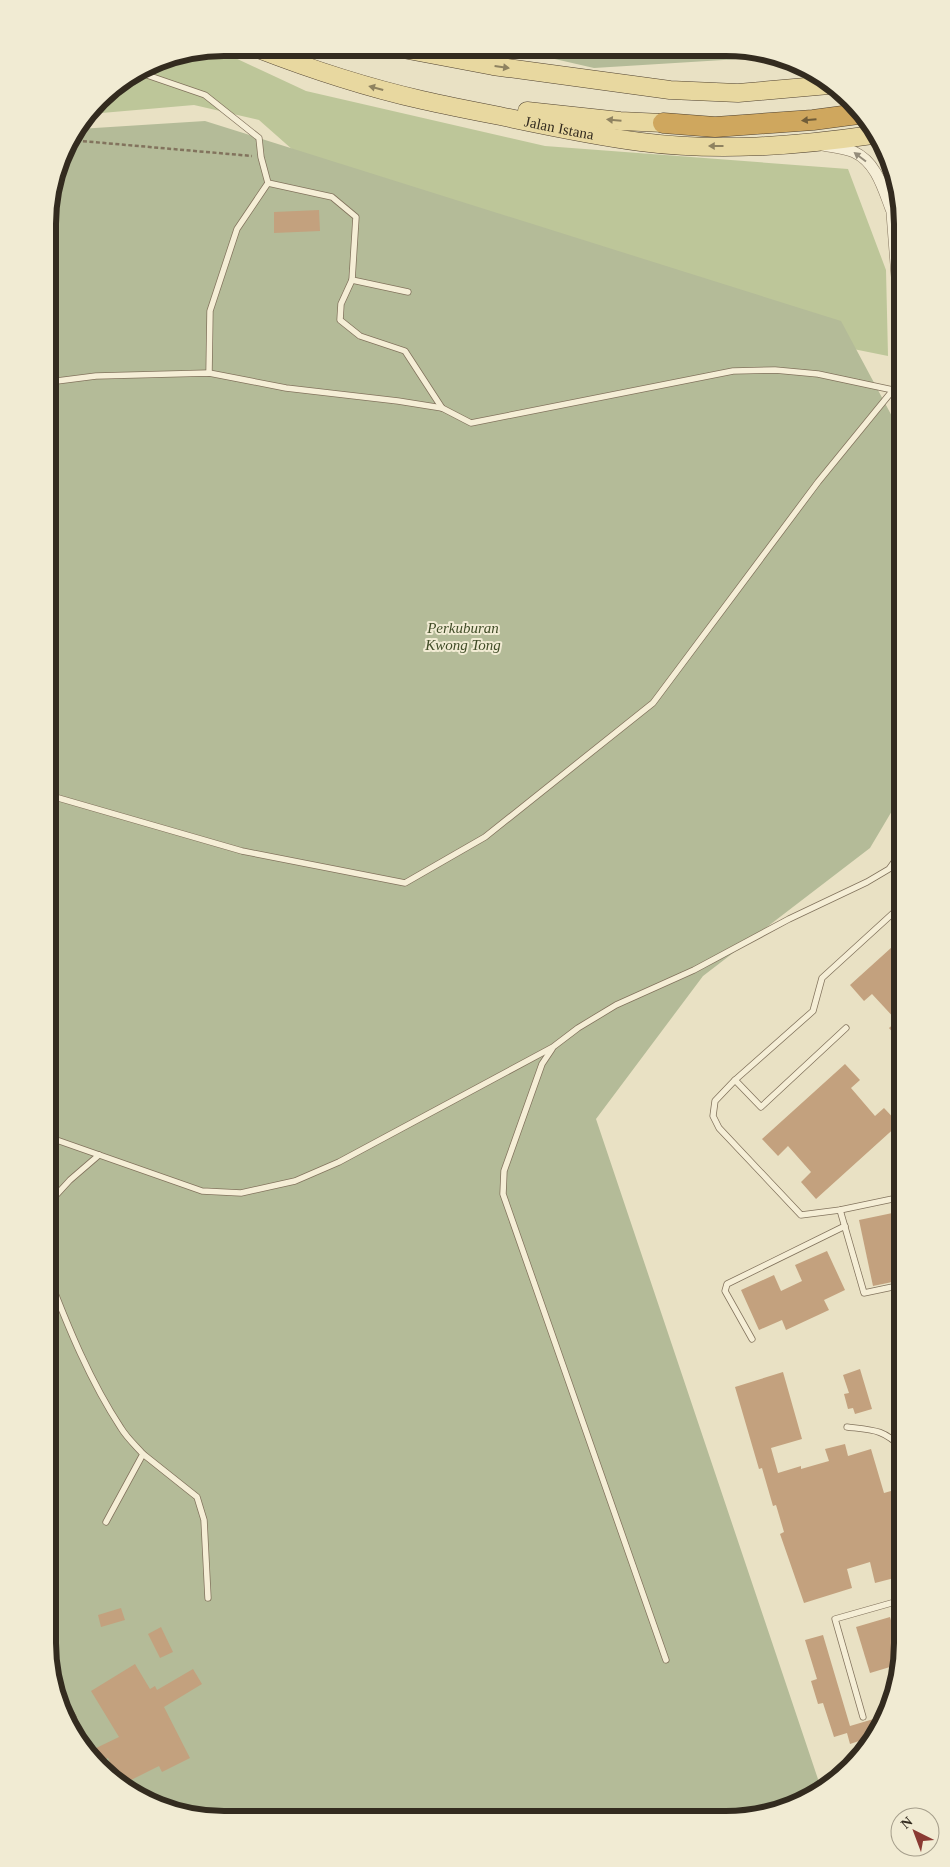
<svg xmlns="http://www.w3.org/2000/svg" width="950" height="1867" viewBox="0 0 950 1867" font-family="Georgia,serif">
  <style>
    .green { fill: #bdc699 }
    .cemetery { fill: #b4bb98 }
    .building { fill: #c3a17e }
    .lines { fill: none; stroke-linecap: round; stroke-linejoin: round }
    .lane-casing { stroke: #82735d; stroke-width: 7 }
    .street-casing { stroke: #82735d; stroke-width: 12 }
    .primary-casing { stroke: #504230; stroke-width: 19 }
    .highway-casing { stroke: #504230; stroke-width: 21 }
    .path { stroke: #82735d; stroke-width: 2.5; stroke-dasharray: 4 2.5; stroke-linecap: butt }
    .lane { stroke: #f5eed6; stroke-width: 5.5 }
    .street { stroke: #f5eed6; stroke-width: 11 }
    .primary { stroke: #e8d8a0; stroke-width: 18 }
    .highway { stroke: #cfa75e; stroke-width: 20 }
    .oneway { fill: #8e8260 }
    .oneway2 { fill: #715d38 }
    .oneway3 { fill: #948c7a }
    .labels { text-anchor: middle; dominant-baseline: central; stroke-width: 4; stroke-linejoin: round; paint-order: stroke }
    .street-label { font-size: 15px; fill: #332b1f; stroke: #f1ebd3 }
    .park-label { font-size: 15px; font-style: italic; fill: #414d28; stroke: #f1ebd3 }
    .rim { fill: none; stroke: #332b1f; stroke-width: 6 }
  </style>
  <rect width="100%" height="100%" fill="#e9e1c4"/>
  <!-- green -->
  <path class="green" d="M 216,49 L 306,91 L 545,146 L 848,169 L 886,270 L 888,356 L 764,331 L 354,204 L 259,120 L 194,105 L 90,114 L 107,91 L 157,61 Z"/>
  <!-- cemetery -->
  <g class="cemetery">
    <path d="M 511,49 L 760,51 L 774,57 L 594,68 Z"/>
    <path d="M 205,121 L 841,321 L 902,435 L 902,794 L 870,848 L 703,976 L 596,1119 L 822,1791 L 783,1810 L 726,1819 L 200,1818 L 146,1801 L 108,1776 L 57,1700 L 48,1643 L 49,201 L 66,146 L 79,129 Z"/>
  </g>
  <!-- building -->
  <g class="building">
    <path d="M 319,210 L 320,231 L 274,233 L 274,212 Z"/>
    <path d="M 902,938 L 902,1043 L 889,1028 L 897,1021 L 872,994 L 864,1001 L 850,985 Z"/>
    <path d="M 845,1064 L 860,1080 L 851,1088 L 875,1116 L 884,1108 L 899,1124 L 816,1199 L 801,1182 L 811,1172 L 788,1146 L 778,1156 L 762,1139 Z"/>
    <path d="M 902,1211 L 902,1280 L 873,1286 L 859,1220 Z"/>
    <path d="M 827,1251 L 845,1290 L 824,1300 L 829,1310 L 786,1330 L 782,1320 L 759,1330 L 741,1290 L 774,1275 L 781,1291 L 802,1281 L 795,1265 Z"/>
    <path d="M 860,1369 L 872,1409 L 855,1414 L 853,1408 L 848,1409 L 844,1394 L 849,1393 L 843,1375 Z"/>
    <path d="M 783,1372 L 802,1439 L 771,1448 L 778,1473 L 801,1466 L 801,1469 L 829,1461 L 825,1449 L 845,1444 L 848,1456 L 871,1449 L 884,1493 L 898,1489 L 900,1497 L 902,1496 L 902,1576 L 875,1583 L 870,1562 L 847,1569 L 852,1588 L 804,1603 L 780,1534 L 784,1532 L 776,1505 L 773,1506 L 762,1468 L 759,1469 L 735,1387 Z"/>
    <path d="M 121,1608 L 125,1620 L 101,1627 L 98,1615 Z"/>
    <path d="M 890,1617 L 902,1657 L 900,1664 L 870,1673 L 856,1627 Z"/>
    <path d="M 161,1627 L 173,1652 L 160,1658 L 148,1634 Z"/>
    <path d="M 823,1635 L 850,1726 L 887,1715 L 874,1736 L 850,1744 L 847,1733 L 834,1737 L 823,1703 L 818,1704 L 811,1681 L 817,1679 L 805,1640 Z"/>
    <path d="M 135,1664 L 150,1689 L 155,1686 L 157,1690 L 193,1669 L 202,1684 L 164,1707 L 190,1758 L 162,1772 L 159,1766 L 121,1785 L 108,1758 L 99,1763 L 92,1750 L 119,1737 L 91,1691 Z"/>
  </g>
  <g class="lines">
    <!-- lane casing -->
    <g class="lane-casing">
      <g id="lane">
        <path d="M 138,72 L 205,95 L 259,138 L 261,157 L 268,183 L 332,197 L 356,217 L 352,280 L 408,292"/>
        <path d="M 352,280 L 341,304 L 340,320 L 360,336 L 405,351 L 442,408"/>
        <path d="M 209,373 L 210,311 L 237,229 L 268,183"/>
        <path d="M 49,382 L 96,376 L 209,373 L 286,388 L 398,401 L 442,408 L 471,423 L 733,371 L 775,370 L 818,374 L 893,390"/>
        <path d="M 48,795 L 242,851 L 405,883 L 485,837 L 653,703 L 818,482 L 893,390 L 902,386"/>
        <path d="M 552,1049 L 542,1064 L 504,1171 L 503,1194 L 666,1660"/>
        <path d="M 735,1080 L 761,1107 L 846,1028"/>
        <path d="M 48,1137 L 202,1191 L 241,1193 L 295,1181 L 339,1162 L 553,1047 L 578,1028 L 616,1005 L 694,970 L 789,919 L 867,882 L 889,869 L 902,851"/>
        <path d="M 902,1197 L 840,1210 L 801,1215 L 719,1128 L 713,1116 L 715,1101 L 735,1080 L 813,1011 L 822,978 L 902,905"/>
        <path d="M 48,1204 L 70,1180 L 99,1155"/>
        <path d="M 840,1210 L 864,1293 L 902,1285"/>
        <path d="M 48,1275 C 68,1327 90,1381 121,1428 C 127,1438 136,1446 143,1454 L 106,1522"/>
        <path d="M 752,1339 L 725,1291 L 727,1284 L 845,1226"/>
        <path d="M 847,1427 C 873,1430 883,1429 902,1448"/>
        <path d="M 143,1454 L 197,1497 L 204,1520 L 208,1598"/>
        <path d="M 62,1707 C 72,1710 75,1719 76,1729"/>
        <path d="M 863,1717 L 835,1619 L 902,1600"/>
      </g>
    </g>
    <!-- street casing -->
    <g class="street-casing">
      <g id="street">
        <path d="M 823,145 C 833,147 845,148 854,152 C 876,162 883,188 891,209"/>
        <path d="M 896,182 L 892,213 L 902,341"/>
      </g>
    </g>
    <!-- primary casing -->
    <g class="primary-casing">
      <g id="primary">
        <path id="s1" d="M 256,48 C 310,69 365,87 422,100 C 448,106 474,111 500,116 C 547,126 594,136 641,142 C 718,152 796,146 872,135"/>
        <path d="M 403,49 L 493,66 L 670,90 L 738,93 L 829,85"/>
        <path d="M 527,111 L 620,121 L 663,123"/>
      </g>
    </g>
    <!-- highway casing -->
    <g class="highway-casing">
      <path id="highway" d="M 663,123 L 715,127 L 813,120 L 858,114"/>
    </g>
    <!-- path -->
    <path class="path" d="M 70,140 L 252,156"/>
    <!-- lane -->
    <use href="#lane" class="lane"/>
    <!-- street -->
    <use href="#street" class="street"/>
    <!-- primary -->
    <use href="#primary" class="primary"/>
    <!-- highway -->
    <use href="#highway" class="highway"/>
  </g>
  <!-- one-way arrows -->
  <defs><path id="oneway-solid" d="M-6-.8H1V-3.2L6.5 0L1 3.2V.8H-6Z" transform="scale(1.25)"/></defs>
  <g class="oneway">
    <use href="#oneway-solid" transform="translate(502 67) rotate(8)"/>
    <use href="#oneway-solid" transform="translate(376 88) rotate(-165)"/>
    <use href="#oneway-solid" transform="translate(614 120) rotate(-175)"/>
    <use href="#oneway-solid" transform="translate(716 146) rotate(-180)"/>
  </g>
  <use class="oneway2" href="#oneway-solid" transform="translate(809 120) rotate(175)"/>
  <use class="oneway3" href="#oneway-solid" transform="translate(860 157) rotate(-143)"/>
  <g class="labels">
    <!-- street labels -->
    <g class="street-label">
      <text stroke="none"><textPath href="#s1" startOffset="314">Jalan Istana</textPath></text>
    </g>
    <!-- park labels -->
    <g class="park-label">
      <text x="463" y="628">Perkuburan<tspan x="463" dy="17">Kwong Tong</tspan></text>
    </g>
  </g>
  <!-- crop -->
  <path d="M0 0H950V1867H0ZM224 56H726A168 168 0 0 1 894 224V1643A168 168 0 0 1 726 1811H224A168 168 0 0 1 56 1643V224A168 168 0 0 1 224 56Z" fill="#f1ebd3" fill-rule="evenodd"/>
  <path class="rim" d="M224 56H726A168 168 0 0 1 894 224V1643A168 168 0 0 1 726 1811H224A168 168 0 0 1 56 1643V224A168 168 0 0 1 224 56Z"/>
  <!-- north arrow -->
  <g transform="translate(915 1832) rotate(318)"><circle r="24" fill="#f1ebd3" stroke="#a59e8b"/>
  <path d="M0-4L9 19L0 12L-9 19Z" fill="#8a3a33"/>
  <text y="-8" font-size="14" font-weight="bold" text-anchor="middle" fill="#332b1f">N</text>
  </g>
</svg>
